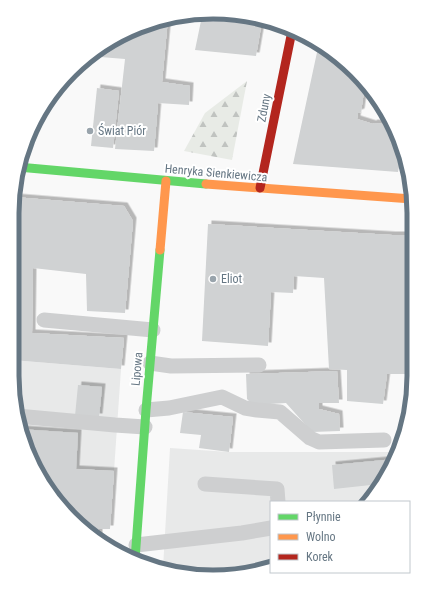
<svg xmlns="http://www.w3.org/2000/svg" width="426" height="589" viewBox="0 0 426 589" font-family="'Roboto Condensed',sans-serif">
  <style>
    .built { fill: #e8e9e9 }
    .forest { fill: url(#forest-firs) }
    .building { fill: #d0d2d3; filter: url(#shadow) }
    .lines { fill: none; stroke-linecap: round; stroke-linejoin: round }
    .lane { stroke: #cecfd0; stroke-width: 15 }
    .fast { stroke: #63d668; stroke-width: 9 }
    .slow { stroke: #ff974d; stroke-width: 9 }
    .jam { stroke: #b3261e; stroke-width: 9 }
    .poi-dot { fill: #99a4ac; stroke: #fff; stroke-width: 1.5 }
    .labels { text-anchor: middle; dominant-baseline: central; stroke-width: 4; stroke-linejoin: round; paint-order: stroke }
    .street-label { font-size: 12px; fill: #657683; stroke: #fff }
    .poi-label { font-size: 12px; fill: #657683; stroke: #fff; text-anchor: start }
    .rim { fill: none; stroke: #657683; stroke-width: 5 }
  </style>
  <defs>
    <pattern id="forest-firs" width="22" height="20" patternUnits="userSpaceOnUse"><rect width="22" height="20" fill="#e8ebe6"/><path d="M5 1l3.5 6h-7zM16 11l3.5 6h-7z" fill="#c0c3c0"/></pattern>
    <filter id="shadow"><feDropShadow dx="3.5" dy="-3.5" stdDeviation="0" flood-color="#0004"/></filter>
  </defs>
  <rect width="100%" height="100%" fill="#f9f9f9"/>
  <!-- built -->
  <g class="built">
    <path d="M 12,360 L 121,369 L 114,471 L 36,466 L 19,428 L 12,376 Z"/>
    <path d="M 170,448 L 229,452 L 398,452 L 387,476 L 365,502 L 271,502 L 271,567 L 239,575 L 187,575 L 163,568 Z"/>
  </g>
  <!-- forest -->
  <path class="forest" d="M 247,81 L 232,160 L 184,151 L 205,113 Z"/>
  <!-- building -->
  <g class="building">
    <path d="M 239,14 L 262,21 L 256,56 L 195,50 L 202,16 Z"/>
    <path d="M 168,18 L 162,82 L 190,86 L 189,105 L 158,103 L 154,151 L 115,149 L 125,59 L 88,56 L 90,54 L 161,19 Z"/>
    <path d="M 319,43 L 341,63 L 340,70 L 352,72 L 365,84 L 361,112 L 358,113 L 357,119 L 373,124 L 374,123 L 392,125 L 399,136 L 402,150 L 398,172 L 293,164 Z"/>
    <path d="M 97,88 L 119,91 L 113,148 L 91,146 Z"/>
    <path d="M 14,197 L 124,206 L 133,221 L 125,313 L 87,311 L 86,274 L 33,268 L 32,333 L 124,338 L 121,369 L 12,360 L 12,213 Z"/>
    <path d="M 208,224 L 392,235 L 413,235 L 413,374 L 387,374 L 383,404 L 347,401 L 347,370 L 329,369 L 324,278 L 294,276 L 293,293 L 271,292 L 268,346 L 202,341 Z"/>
    <path d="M 337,371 L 339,403 L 319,403 L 319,409 L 339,414 L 340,431 L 312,432 L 286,403 L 253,405 L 247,399 L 246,374 Z"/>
    <path d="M 78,385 L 102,387 L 99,417 L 75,416 Z"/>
    <path d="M 183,412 L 233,417 L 229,452 L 199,448 L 201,435 L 180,433 Z"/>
    <path d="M 19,429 L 78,433 L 76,469 L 114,471 L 110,529 L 99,529 L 99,539 L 81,527 L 46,487 Z"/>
    <path d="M 395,459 L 387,476 L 380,484 L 334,489 L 332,465 Z"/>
  </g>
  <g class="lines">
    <!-- lane -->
    <g class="lane">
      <path d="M 44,320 L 153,330"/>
      <path d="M 150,363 L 171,366 L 259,365"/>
      <path d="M 146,410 L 169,408 L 222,397 L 245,408 L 257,410 L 280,412 L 310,438 L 319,442 L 384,440"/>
      <path d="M 17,416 L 115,425 L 145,427"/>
      <path d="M 205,484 L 277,489 L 278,502"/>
      <path d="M 136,545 L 242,533 L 271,528"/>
    </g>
    <!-- fast -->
    <g class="fast">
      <path d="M 18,167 L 206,184"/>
      <path d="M 135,560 L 146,410 L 160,250"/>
    </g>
    <!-- slow -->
    <g class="slow">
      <path d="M 206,184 L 412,199"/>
      <path d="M 160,250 L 166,181"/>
    </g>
    <!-- jam -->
    <path class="jam" d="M 260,188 L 292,31"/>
  </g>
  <!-- markers -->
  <g class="poi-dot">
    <circle cx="90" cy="131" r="4"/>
    <circle cx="213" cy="279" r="4"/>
  </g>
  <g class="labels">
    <!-- street labels -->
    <g class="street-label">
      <text transform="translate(264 108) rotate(-79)">Zduny</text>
      <text transform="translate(216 173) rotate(5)">Henryka Sienkiewicza</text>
      <text transform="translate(137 369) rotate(-85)">Lipowa</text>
    </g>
    <!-- poi labels -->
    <g class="poi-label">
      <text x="98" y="131">Świat Piór</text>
      <text x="221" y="279">Eliot</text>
    </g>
  </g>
  <!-- crop -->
  <path d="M0 0H426V589H0ZM213 19H213A194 194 0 0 1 407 213V376A194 194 0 0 1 213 570H213A194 194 0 0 1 19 376V213A194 194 0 0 1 213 19Z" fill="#fff" fill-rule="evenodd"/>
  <path class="rim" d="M213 19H213A194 194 0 0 1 407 213V376A194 194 0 0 1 213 570H213A194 194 0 0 1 19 376V213A194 194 0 0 1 213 19Z"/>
  <!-- legend -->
  <rect x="270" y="501" width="140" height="72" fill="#ffffff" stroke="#c1c8cd"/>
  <rect x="278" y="514" width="20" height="6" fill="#63d668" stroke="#c1c8cd"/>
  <text x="306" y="521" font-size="12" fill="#657683">Płynnie</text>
  <rect x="278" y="534" width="20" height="6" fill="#ff974d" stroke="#c1c8cd"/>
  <text x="306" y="541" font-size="12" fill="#657683">Wolno</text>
  <rect x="278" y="554" width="20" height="6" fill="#b3261e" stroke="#c1c8cd"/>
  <text x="306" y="561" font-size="12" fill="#657683">Korek</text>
</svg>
